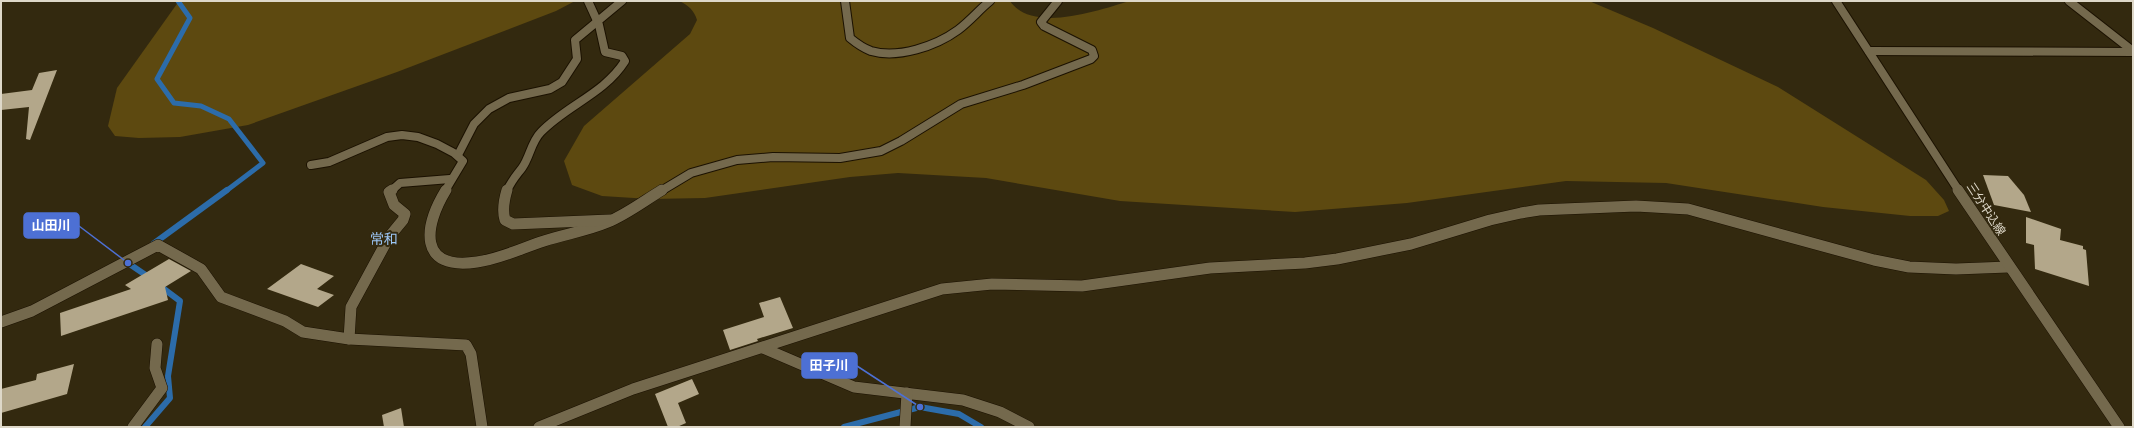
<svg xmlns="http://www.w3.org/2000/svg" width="2134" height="428" viewBox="0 0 2134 428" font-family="Helvetica,'Noto Sans JP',sans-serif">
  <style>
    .green { fill: #5d4910 }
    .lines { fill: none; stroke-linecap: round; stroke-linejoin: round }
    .stream-far1 { stroke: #2c6caa; stroke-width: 5 }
    .stream { stroke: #2c6caa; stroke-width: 6 }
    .building { fill: #b3a78a }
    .lane-far1-casing { stroke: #1b1100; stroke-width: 10 }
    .lane-casing { stroke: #1b1100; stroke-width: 12 }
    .street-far1-casing { stroke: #1b1100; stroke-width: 10 }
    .street-casing { stroke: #1b1100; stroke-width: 12 }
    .secondary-far1-casing { stroke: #1b1100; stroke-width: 10 }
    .secondary-casing { stroke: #1b1100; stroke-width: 12 }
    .lane-far1 { stroke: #74694d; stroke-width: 8 }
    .lane { stroke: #74694d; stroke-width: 11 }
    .street-far1 { stroke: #74694d; stroke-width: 8 }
    .street { stroke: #74694d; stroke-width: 11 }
    .secondary-far1 { stroke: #74694d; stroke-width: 8 }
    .secondary { stroke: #74694d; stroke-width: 11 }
    .labels { text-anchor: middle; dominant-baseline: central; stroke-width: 4; stroke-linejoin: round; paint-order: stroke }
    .street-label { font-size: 12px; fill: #ded8c9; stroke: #33290f }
    .quarter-label { font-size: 14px; fill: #9bc5f4; stroke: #33290f }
    .leader { fill: none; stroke: #4d70d4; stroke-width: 1.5 }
    .callout-dot { fill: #4d70d4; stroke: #33290f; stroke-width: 1.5 }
    .callout { fill: #4d70d4; stroke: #4d70d4; stroke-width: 1.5 }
    .callout-label { font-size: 13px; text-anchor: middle; font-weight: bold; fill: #fff }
  </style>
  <rect width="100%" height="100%" fill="#33290f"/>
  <!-- green -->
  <g class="green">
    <path d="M 179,1 L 575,1 L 556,11 L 397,72 L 248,125 L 180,137 L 139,138 L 115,136 L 108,126 L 117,88 Z"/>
    <path d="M 679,1 L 1010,1 C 1032,34 1099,10 1130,1 L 1589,1 L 1653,28 L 1778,87 L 1926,180 L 1944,200 L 1949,211 L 1938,216 L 1910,216 L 1823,207 L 1666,183 L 1566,181 L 1407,203 L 1295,212 L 1120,201 L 986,178 L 898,173 L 850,177 L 705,198 L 650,199 L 602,196 L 572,185 L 564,161 L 584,126 L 690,34 L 697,20 C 694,10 688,5 679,1 Z"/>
  </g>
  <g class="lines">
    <!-- stream-far1 -->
    <path class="stream-far1" d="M 178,1 L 190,18 L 157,79 L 174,103 L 201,106 L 229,119 L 263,163 L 226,191"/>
    <!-- stream -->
    <g class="stream">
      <path d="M 153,244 L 227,190"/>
      <path d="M 131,260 L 128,263 L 150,278"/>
      <path d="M 145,427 L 170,398 L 168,376 L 180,301 L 160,286"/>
      <path d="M 844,427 L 920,407 L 959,414 L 981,427"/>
    </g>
  </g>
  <!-- building -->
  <g class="building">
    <path d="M 57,70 L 30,140 L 26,139 L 29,107 L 1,110 L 1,94 L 32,90 L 39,73 Z"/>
    <path d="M 1983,175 L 2008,176 L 2024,195 L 2031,212 L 1994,205 Z"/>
    <path d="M 2026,217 L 2061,229 L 2060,240 L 2083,246 L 2083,249 L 2086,250 L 2089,286 L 2035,269 L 2034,245 L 2026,243 Z"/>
    <path d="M 169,259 L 191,271 L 165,287 L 168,300 L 61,336 L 60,313 L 131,289 L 125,285 Z"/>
    <path d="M 301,264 L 334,276 L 317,289 L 334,295 L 318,307 L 267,289 Z"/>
    <path d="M 780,297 L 793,328 L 757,339 L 758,341 L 730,350 L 723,330 L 764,317 L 759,303 Z"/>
    <path d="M 74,364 L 67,394 L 1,413 L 1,389 L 36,380 L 37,374 Z"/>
    <path d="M 692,379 L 699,394 L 678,403 L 686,423 L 677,427 L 668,427 L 655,394 Z"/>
    <path d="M 401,408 L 404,427 L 384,427 L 382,415 Z"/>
  </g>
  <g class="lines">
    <!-- lane-far1 casing -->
    <g class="lane-far1-casing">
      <g id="lane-far1">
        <path d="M 845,1 L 850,38 C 856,43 863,48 871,51 C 898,59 936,46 958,30 C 970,21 979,10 990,1"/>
        <path d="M 458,155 L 474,124 L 489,109 L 509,98 L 550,89 L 562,82 L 577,59 L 575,40 L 622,1"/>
        <path d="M 311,165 L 329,162 L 387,137 L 402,135 L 418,137 L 437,144 L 454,153 L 463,161 L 445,191"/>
        <path d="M 391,191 L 400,183 L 450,179"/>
        <path d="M 507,191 C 511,181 516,176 522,168 C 530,157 531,142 541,132 C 567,105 604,94 625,61 L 622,56 L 605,52 L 599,25 L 588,1"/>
        <path d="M 661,191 L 691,173 L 737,160 L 773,157 L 840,158 L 881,151 L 901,141 L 961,104 L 1023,85 L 1091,59 L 1094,56 L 1092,50 L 1044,26 L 1041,22 L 1058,1"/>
      </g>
    </g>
    <!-- lane casing -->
    <g class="lane-casing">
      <g id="lane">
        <path d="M 446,190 C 424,226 417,271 477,262 C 500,259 522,248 544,241 C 565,234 587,231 608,222 C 627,214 644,201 662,190"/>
        <path d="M 507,190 C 504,200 502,210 505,220 L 513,224 L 610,220"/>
        <path d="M 349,339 L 351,307 L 389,237 L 403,220 L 405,214 L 394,205 L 389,192 L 392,190"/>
      </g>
    </g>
    <!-- street-far1 casing -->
    <g class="street-far1-casing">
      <g id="street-far1">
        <path d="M 2069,1 L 2133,51"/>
        <path d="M 1869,51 L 2133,52"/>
      </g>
    </g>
    <!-- street casing -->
    <g class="street-casing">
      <g id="street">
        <path d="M 1,322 L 32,311 L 158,245 L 201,269 L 221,297 L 285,321 L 303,332 L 349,339 L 466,345 L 471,354 L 482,427"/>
        <path d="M 763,348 L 854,387 L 963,400 L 1000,412 L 1029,427"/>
        <path d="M 133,427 L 162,388 L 155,368 L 157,344"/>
        <path d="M 539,427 L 633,389 L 942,289 L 992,284 L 1082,286 L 1210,268 L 1305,263 L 1337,259 L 1411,244 L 1490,220 L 1521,213 L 1539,210 L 1636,206 L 1688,209 L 1874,260 L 1909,267 L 1956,269 L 2008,267"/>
        <path d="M 905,427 L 907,393"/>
      </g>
    </g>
    <!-- secondary-far1 casing -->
    <g class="secondary-far1-casing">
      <path id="secondary-far1" d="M 1836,1 L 1959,191"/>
    </g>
    <!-- secondary casing -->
    <g class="secondary-casing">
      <path id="secondary" d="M 1958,190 L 2119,427"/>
    </g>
    <!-- lane-far1 -->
    <use href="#lane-far1" class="lane-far1"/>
    <!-- lane -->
    <use href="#lane" class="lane"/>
    <!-- street-far1 -->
    <use href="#street-far1" class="street-far1"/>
    <!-- street -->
    <use href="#street" class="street"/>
    <!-- secondary-far1 -->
    <use href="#secondary-far1" class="secondary-far1"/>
    <!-- secondary -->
    <use href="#secondary" class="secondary"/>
  </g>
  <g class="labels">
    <!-- street labels -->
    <g class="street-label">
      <text transform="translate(1986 209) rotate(57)">三分中込線</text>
    </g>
    <!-- quarter labels -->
    <g class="quarter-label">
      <text x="384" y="239">常和</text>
    </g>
  </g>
  <!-- callouts -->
  <path class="leader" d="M128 263L79 226M920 407L857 366"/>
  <g class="callout-dot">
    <circle cx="128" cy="263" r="4"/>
    <circle cx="920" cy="407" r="4"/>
  </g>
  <g class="callout">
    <rect x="24" y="213" width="55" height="25" rx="4"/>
    <rect x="802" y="353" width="55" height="25" rx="4"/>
  </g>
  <g class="callout-label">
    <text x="51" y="230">山田川</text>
    <text x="829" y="370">田子川</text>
  </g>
  <!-- border -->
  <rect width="2134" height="428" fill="none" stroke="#ded8c9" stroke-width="4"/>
</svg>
